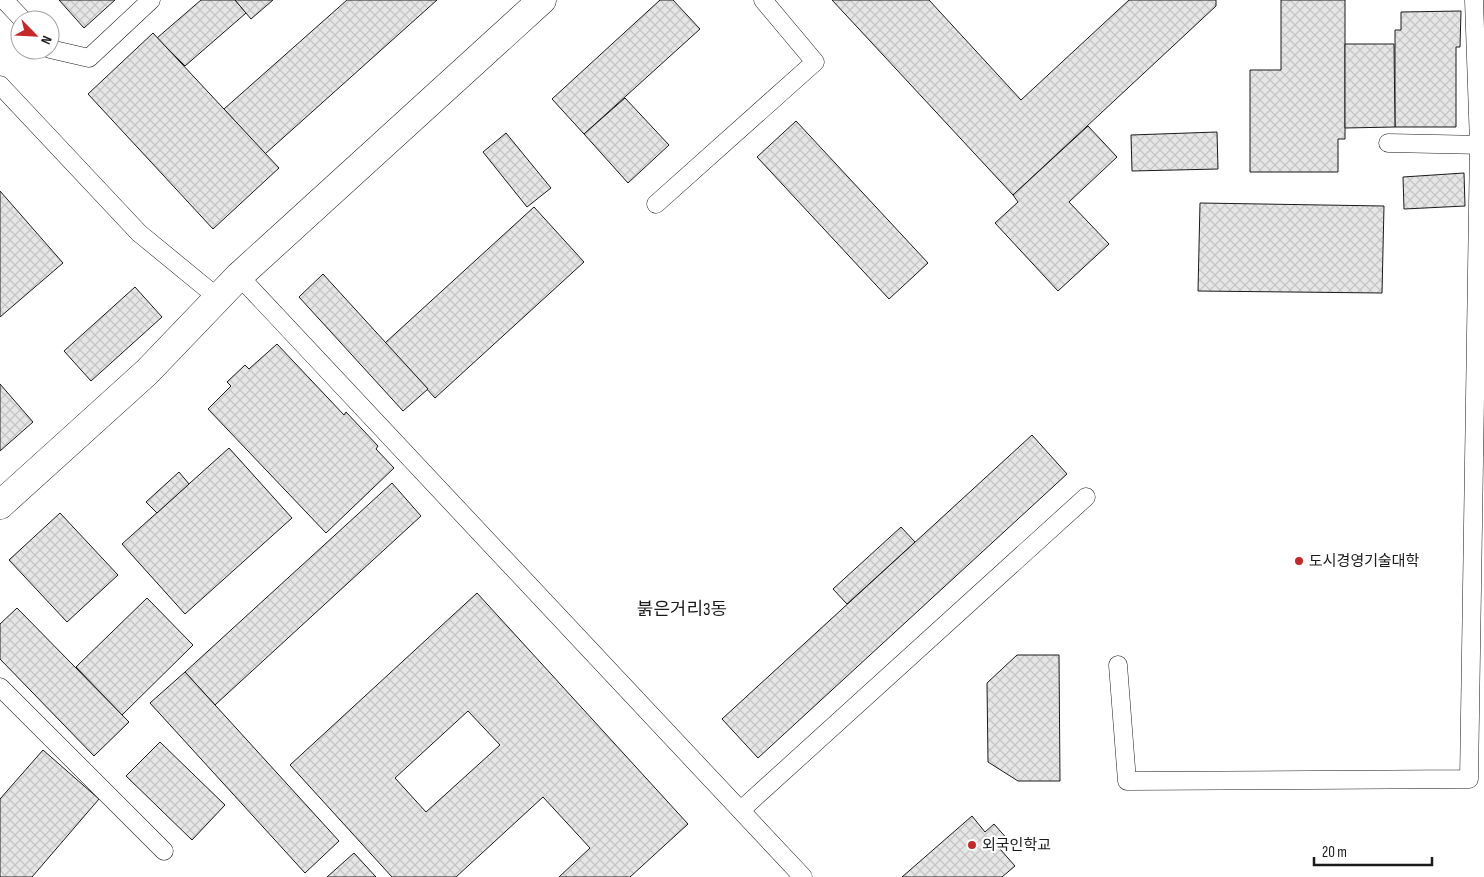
<svg xmlns="http://www.w3.org/2000/svg" width="1484" height="877" viewBox="0 0 1484 877" font-family="'Sofia Sans Condensed','Noto Sans KR',sans-serif">
  <style>
    .building { fill: url(#building-cross-hatch); stroke: #1a1a1a; fill-rule: evenodd }
    .lines { fill: none; stroke-linecap: round; stroke-linejoin: round }
    .lane-casing { stroke: #1a1a1a; stroke-width: 19 }
    .street-casing { stroke: #1a1a1a; stroke-width: 29 }
    .lane { stroke: #fff; stroke-width: 18 }
    .street { stroke: #fff; stroke-width: 28 }
    .poi-dot { fill: #c62828; stroke: #fff; stroke-width: 2 }
    .labels { text-anchor: middle; dominant-baseline: central; stroke-width: 4; stroke-linejoin: round; paint-order: stroke }
    .poi-label { font-size: 15px; fill: #1a1a1a; stroke: #fff; text-anchor: start }
    .quarter-label { font-size: 18px; fill: #1a1a1a; stroke: #fff }
  </style>
  <defs>
    <pattern id="building-cross-hatch" width="8" height="8" patternUnits="userSpaceOnUse" patternTransform="scale(1.25)"><rect width="8" height="8" fill="#e6e6e6"/><path d="M0 0l8 8M0 8l8-8" fill="none" stroke="#c5c5c5"/></pattern>
  </defs>
  <rect width="100%" height="100%" fill="#fff"/>
  <!-- building -->
  <g class="building">
    <path d="M 59,0 L 115,0 L 84,28 Z"/>
    <path d="M 201,0 L 235,0 L 246,13 L 185,66 L 157,38 Z"/>
    <path d="M 235,0 L 273,0 L 251,19 Z"/>
    <path d="M 347,0 L 437,0 L 265,154 L 224,109 Z"/>
    <path d="M 660,0 L 673,0 L 700,29 L 584,134 L 552,99 Z"/>
    <path d="M 832,0 L 929,0 L 1021,100 L 1129,0 L 1216,0 L 1216,6 L 1013,195 Z"/>
    <path d="M 1281,0 L 1345,0 L 1345,139 L 1338,139 L 1338,172 L 1250,172 L 1250,70 L 1281,70 Z"/>
    <path d="M 1461,11 L 1460,47 L 1456,47 L 1456,127 L 1395,127 L 1395,30 L 1401,30 L 1401,12 Z"/>
    <path d="M 153,33 L 279,168 L 213,229 L 88,94 Z"/>
    <path d="M 1345,44 L 1394,44 L 1395,127 L 1345,128 Z"/>
    <path d="M 625,98 L 669,145 L 628,183 L 584,134 Z"/>
    <path d="M 796,121 L 928,263 L 889,299 L 757,157 Z"/>
    <path d="M 1088,126 L 1117,157 L 1069,202 L 1109,244 L 1058,291 L 995,223 L 1018,202 L 1013,195 Z"/>
    <path d="M 1217,132 L 1218,169 L 1132,171 L 1131,135 Z"/>
    <path d="M 506,133 L 551,188 L 527,207 L 483,152 Z"/>
    <path d="M 1464,173 L 1465,206 L 1404,209 L 1403,177 Z"/>
    <path d="M 0,191 L 63,263 L 0,317 Z"/>
    <path d="M 1200,203 L 1384,206 L 1382,293 L 1198,291 Z"/>
    <path d="M 534,207 L 584,262 L 435,398 L 385,343 Z"/>
    <path d="M 323,274 L 428,389 L 403,411 L 299,297 Z"/>
    <path d="M 135,287 L 162,317 L 91,381 L 64,351 Z"/>
    <path d="M 277,344 L 344,415 L 346,412 L 378,446 L 376,449 L 394,468 L 326,533 L 208,409 L 231,386 L 227,382 L 245,365 L 249,369 Z"/>
    <path d="M 0,384 L 33,422 L 0,451 Z"/>
    <path d="M 1032,435 L 1067,474 L 758,758 L 722,719 Z"/>
    <path d="M 229,448 L 292,518 L 185,614 L 122,544 Z"/>
    <path d="M 179,472 L 189,484 L 157,513 L 146,502 Z"/>
    <path d="M 392,483 L 421,516 L 215,705 L 185,672 Z"/>
    <path d="M 60,513 L 118,575 L 67,622 L 9,560 Z"/>
    <path d="M 901,527 L 915,542 L 847,604 L 833,589 Z"/>
    <path d="M 477,593 L 688,824 L 630,877 L 559,877 L 590,848 L 543,797 L 456,877 L 392,877 L 290,765 ZM 468,711 L 500,745 L 426,812 L 395,778 Z"/>
    <path d="M 147,598 L 193,645 L 122,715 L 76,667 Z"/>
    <path d="M 17,608 L 129,722 L 94,756 L 0,659 L 0,624 Z"/>
    <path d="M 1017,655 L 1059,655 L 1060,781 L 1018,781 L 988,762 L 987,683 Z"/>
    <path d="M 185,672 L 339,841 L 305,873 L 150,703 Z"/>
    <path d="M 160,742 L 225,805 L 192,840 L 126,776 Z"/>
    <path d="M 43,750 L 99,799 L 32,877 L 0,877 L 0,799 Z"/>
    <path d="M 972,816 L 985,832 L 994,824 L 1009,841 L 1000,849 L 1015,866 L 1002,877 L 902,877 Z"/>
    <path d="M 354,853 L 376,877 L 327,877 Z"/>
  </g>
  <g class="lines">
    <!-- lane casing -->
    <g class="lane-casing">
      <g id="lane">
        <path d="M 4,0 L 23,20"/>
        <path d="M 50,49 L 89,58 L 151,0"/>
        <path d="M 0,85 L 139,233 L 217,297"/>
        <path d="M 1388,143 L 1484,145"/>
        <path d="M 656,204 L 815,62 L 763,0"/>
        <path d="M 239,276 L 803,877"/>
        <path d="M 1118,665 L 1127,781 L 1469,779 L 1479,144 L 1474,0"/>
        <path d="M 0,687 L 164,851"/>
        <path d="M 741,810 L 1086,497"/>
      </g>
    </g>
    <!-- street casing -->
    <g class="street-casing">
      <path id="street" d="M 0,505 L 147,372 L 239,276 L 542,0"/>
    </g>
    <!-- lane -->
    <use href="#lane" class="lane"/>
    <!-- street -->
    <use href="#street" class="street"/>
  </g>
  <!-- markers -->
  <g class="poi-dot">
    <circle cx="1299" cy="561" r="5"/>
    <circle cx="972" cy="845" r="5"/>
  </g>
  <g class="labels">
    <!-- poi labels -->
    <g class="poi-label">
      <text x="1309" y="561">도시경영기술대학</text>
      <text x="982" y="845">외국인학교</text>
    </g>
    <!-- quarter labels -->
    <g class="quarter-label">
      <text x="682" y="609">붉은거리3동</text>
    </g>
  </g>
  <!-- north arrow -->
  <g transform="translate(35 35) rotate(114)"><circle r="24" fill="#ffffff" stroke="#a3a3a3"/>
  <path d="M0-4L9 19L0 12L-9 19Z" fill="#c62828"/>
  <text y="-8" font-size="14" font-weight="bold" text-anchor="middle" fill="#1a1a1a">N</text>
  </g>
  <!-- scale -->
  <path d="M1314 857v8h118v-8" fill="none" stroke="#1a1a1a" stroke-width="2.5"/>
  <text x="1322" y="857" font-size="15" fill="#1a1a1a" stroke="#ffffff" stroke-width="4" paint-order="stroke">20 m</text>
</svg>
